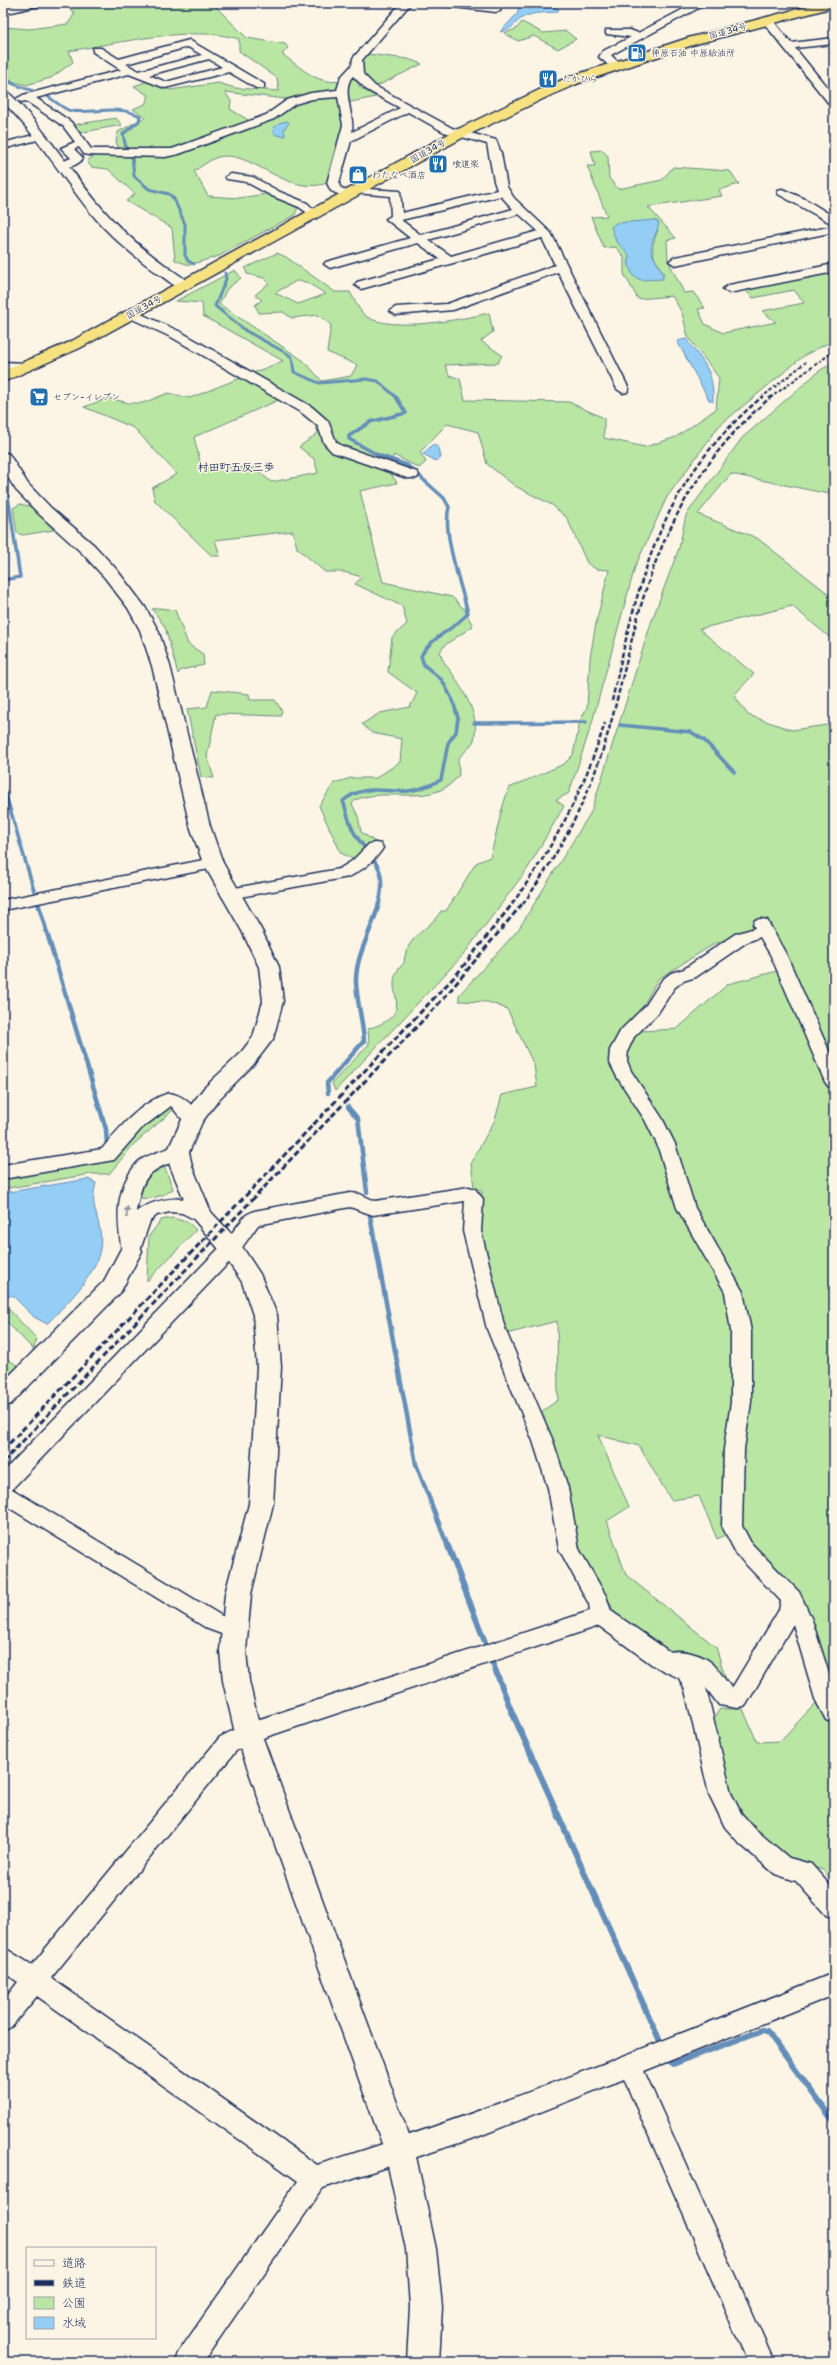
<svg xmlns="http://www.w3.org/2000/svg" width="837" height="2365" viewBox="0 0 837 2365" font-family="'Shantell Sans','Klee One',sans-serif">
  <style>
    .green { fill: #b9e6a3; stroke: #6a8a80; fill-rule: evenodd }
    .water { fill: #95cef5; stroke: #648eb9 }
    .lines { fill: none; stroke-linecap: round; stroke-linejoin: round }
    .stream-far3 { stroke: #648eb9; stroke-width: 3 }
    .stream-far2 { stroke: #648eb9; stroke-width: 3.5 }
    .stream-far1 { stroke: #648eb9; stroke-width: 4.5 }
    .stream { stroke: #648eb9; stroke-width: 6 }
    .street-casing { stroke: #1b2f5e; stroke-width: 3 }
    .secondary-casing { stroke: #1b2f5e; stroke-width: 3 }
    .highway-casing { stroke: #1b2f5e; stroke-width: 3 }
    .street { fill: #fcf5e5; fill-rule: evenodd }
    .secondary { fill: #fcf5e5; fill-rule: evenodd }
    .highway { fill: #f7e281; fill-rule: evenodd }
    .rail-far2 { stroke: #1b2f5e; stroke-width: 2; stroke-dasharray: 3.5 2; stroke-linecap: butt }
    .rail-far1 { stroke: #1b2f5e; stroke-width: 2.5; stroke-dasharray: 5 2.5; stroke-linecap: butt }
    .rail { stroke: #1b2f5e; stroke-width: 3; stroke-dasharray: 6 3; stroke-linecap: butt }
    .oneway { fill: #8c92a2 }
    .labels { text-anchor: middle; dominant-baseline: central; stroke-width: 3; stroke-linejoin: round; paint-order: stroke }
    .far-street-label { font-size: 9px; fill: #1b2f5e; stroke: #fcf5e5 }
    .far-poi-label { font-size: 9px; fill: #1b2f5e; stroke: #fcf5e5; text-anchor: start }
    .far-quarter-label { font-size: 11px; font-weight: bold; fill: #1b2f5e; stroke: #fcf5e5 }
  </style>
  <rect width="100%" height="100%" fill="#fcf5e5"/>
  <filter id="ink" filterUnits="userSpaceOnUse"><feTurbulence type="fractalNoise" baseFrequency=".025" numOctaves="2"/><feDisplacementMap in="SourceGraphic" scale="8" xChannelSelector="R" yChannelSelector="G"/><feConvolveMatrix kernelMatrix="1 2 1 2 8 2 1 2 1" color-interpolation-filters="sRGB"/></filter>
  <g filter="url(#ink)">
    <!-- green -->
    <g class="green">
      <path d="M 62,3 L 214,5 L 247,38 L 285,44 L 288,48 L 282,54 C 308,73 321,89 354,78 L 361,88 L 376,97 L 341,104 L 344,128 L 330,182 C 286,200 249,145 215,158 C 208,161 201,167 194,171 L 208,196 L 239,198 L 266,194 L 298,207 L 295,215 L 219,256 L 189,265 L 175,260 L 172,228 L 126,201 L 135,194 L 108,169 L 91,167 L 87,161 L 97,154 L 121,154 L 116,142 L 118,132 L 145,117 L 133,109 L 145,104 L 149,96 L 134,86 L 148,81 L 170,90 L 218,83 L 235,88 L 279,91 L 277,78 L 239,51 L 239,39 C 193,25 118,43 69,51 L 73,62 L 51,78 L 26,85 L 11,81 L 3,71 L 3,27 L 29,29 L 68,24 L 75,13 ZM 225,92 L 294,100 L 278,117 L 197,146 L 250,121 L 230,109 L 231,101 Z"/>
      <path d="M 522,22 L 543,33 L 566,31 L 576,39 L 558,49 L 534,36 L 518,41 L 504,33 L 516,29 Z"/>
      <path d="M 367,54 L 408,59 L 422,64 L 375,87 L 365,79 L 359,66 Z"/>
      <path d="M 116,118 L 122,125 L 78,133 L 73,125 Z"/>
      <path d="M 602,150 L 608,156 L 609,178 L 618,189 L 662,180 L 673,167 L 730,171 L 739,184 L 719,190 L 722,196 L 648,207 L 676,238 L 667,240 L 668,260 L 684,293 L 693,292 L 705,308 L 698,309 L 705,324 L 723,333 L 776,322 L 762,311 L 804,303 L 794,290 L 753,298 L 744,289 L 834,272 L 834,340 L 805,355 L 719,426 L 667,497 L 635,567 L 591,726 L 569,793 L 556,800 L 564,806 L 528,868 L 464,954 L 335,1091 L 332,1083 L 369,1044 L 368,1029 C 424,1011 375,989 404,963 C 406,935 428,932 441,911 L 446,911 L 476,863 L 490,857 C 497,834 500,810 509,788 L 564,764 L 573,755 L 580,721 L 587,707 L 590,658 L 596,623 L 609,570 L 596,569 L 587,563 L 567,518 L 552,505 L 515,486 L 487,464 L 478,432 L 447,424 L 420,452 L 426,462 L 419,468 L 394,455 L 388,469 L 397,483 L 360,491 L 383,582 L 452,597 L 464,609 L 473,626 L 445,645 L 440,652 C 442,662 449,668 454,676 C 466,696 480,716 474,740 C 472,746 462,754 458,759 L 459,775 C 435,809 388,786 355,800 L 352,804 L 358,816 L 361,832 L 378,844 L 353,859 L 341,853 L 319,806 L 334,783 L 351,778 L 376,778 L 400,762 L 402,739 L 372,733 L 362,724 L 380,713 L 410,707 L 417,693 L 388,672 L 392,637 L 407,624 L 402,606 L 355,584 L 362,577 L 344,572 L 325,572 L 297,548 L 293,531 L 215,540 L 220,556 L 212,556 L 155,501 L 152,488 L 177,474 L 134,428 L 84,407 L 108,398 L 129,403 L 143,403 L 168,393 L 190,398 L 283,361 L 203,316 L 202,303 L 176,301 L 235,270 L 241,278 L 227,289 L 219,304 L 304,361 L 322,381 L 351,376 L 357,365 L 327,352 L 331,325 L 318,315 L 292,318 L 283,312 L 259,313 L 255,305 L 262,300 L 255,295 L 269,283 L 264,278 L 247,274 L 245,268 L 277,253 L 286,257 L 335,292 L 350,292 C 354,299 360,313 367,317 C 393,332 459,320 489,313 L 493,332 L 481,341 L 502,355 L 498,363 L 445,365 L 449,375 L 460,379 L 465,400 L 569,402 L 604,418 L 604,438 L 645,447 L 676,437 L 716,409 L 719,378 L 688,337 L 682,313 L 672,296 L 638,299 L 624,274 L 624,257 L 616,247 L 604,248 L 591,217 L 607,216 L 587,166 L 595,166 L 591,151 ZM 658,230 C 649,251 652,255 664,274 L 629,266 L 629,255 ZM 296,281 L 306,282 L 326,294 L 298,304 L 275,293 ZM 281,399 L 313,419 L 318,433 L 299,447 L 314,459 L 318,473 L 271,482 L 255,468 L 201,466 L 194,437 Z"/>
      <path d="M 834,362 L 834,495 L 731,474 L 698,514 L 757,538 L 834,598 L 834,641 L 792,606 L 699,629 L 754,674 L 734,695 L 748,715 L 792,730 L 834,724 L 834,1886 L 823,1870 L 787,1859 L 748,1826 L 731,1796 L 710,1723 L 720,1709 L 743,1709 L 757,1742 L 780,1741 L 828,1690 L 797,1589 L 731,1533 L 717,1539 L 699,1496 L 671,1500 L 639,1446 L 598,1435 L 629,1507 L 607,1521 L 626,1575 L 716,1647 L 726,1680 L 702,1683 L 620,1625 L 609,1601 L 579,1557 L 569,1494 L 541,1412 L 558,1400 L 557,1321 L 506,1334 L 478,1232 L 482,1191 L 474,1187 L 471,1162 L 495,1120 L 502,1095 L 537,1087 L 534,1065 L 507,1009 L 488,1002 L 459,1001 L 459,995 L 518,930 L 591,812 L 652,620 L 679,548 L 686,515 L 742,438 L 819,371 ZM 757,927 L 781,970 L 728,984 L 677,1029 L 640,1031 L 637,1017 L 658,979 L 714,944 Z"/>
      <path d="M 20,504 L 32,507 L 54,530 L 23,535 L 17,533 L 13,508 Z"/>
      <path d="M 159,608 L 175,610 L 188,644 L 203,654 L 204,665 L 181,670 L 178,674 L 165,627 L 152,609 Z"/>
      <path d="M 212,690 L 249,694 L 250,700 L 275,700 L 282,711 L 280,716 L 216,714 L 207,756 L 214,778 L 201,777 L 187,709 L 207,707 Z"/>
      <path d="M 165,1105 L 173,1106 L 171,1112 L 134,1144 L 109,1174 L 91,1174 L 3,1189 L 3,1176 L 112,1158 L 123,1141 Z"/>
      <path d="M 156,1166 L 165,1168 L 173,1189 C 165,1196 147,1201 137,1197 L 141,1182 Z"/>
      <path d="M 172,1218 L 188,1222 L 196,1230 L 147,1281 L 149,1236 L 161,1220 Z"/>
      <path d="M 3,1303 L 37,1339 L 33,1349 L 3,1318 Z"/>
      <path d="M 6,1358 L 18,1366 L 3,1382 L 3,1359 Z"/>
    </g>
    <!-- water -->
    <g class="water">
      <path d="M 518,3 L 543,3 L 559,9 L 557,12 C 546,13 533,12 524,17 C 513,23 516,28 500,32 L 518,13 Z"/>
      <path d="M 287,121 L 289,123 L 284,129 L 285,136 L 276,135 L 272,130 L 279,123 Z"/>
      <path d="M 655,220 L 659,223 C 658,231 652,239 651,247 C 651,259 664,268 663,279 L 641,280 L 633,276 L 629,266 L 629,255 L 616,241 L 611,227 L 616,223 Z"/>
      <path d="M 686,339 C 704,363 714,370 713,402 L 709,400 L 677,341 Z"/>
      <path d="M 433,444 L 439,448 L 441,458 L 436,461 L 423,454 Z"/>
      <path d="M 88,1179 L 96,1183 C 90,1205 97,1211 100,1231 C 107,1268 69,1300 47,1324 L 34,1317 L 12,1295 L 3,1299 L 3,1193 Z"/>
    </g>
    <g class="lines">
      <!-- stream-far3 -->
      <g class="stream-far3">
        <path d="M 3,78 C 14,87 32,89 45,95 C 53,99 64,110 71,111 C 96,114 116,104 140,116 L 139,121 L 123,134 L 126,148 L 132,156 L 134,176 L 149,189 L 169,194 L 174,199 L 185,224 L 185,255 L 188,261 L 194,264"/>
        <path d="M 225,273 L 226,279 L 215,306 L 246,331 L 288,354 L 292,358 L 294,372 L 319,383 L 366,379 L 378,381 L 397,398"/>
      </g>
      <!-- stream-far2 -->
      <g class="stream-far2">
        <path d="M 3,494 L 8,496 L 20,577 L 3,580"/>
        <path d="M 474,723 L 586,722"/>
        <path d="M 620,725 L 691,732 L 704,740 L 734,772"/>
        <path d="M 3,785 L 35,894"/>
        <path d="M 38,902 L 38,904"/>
        <path d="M 379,904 C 388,864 373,863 355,834 C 349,825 347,811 343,801 C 364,783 384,793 408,791 C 420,790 431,785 441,780 L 448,743 L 456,732 L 458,718 L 453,701 L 442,680 L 424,665 L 421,656 C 432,636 454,630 468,613 C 461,585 442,533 449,507 L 444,498 L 407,465 L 378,455 L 349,439 L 349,436 L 370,422 L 406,413 L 396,397"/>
      </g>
      <!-- stream-far1 -->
      <g class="stream-far1">
        <path d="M 38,903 L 106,1129 L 107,1147"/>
        <path d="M 328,1093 L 327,1083 L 364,1041 C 363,1022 357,1002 356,983 C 355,955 373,929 379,903"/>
        <path d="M 348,1107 L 358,1119 L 367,1192"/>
        <path d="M 370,1216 L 416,1464 L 448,1547"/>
      </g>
      <!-- stream -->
      <g class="stream">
        <path d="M 448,1546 L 485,1642"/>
        <path d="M 493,1664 L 511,1710 L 659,2039"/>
        <path d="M 669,2061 L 673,2064 L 763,2030 L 767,2031 L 834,2122"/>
      </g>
      <!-- street casing -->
      <g class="street-casing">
        <g id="street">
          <path d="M 26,3 L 44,3 L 43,5 L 3,14 L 3,8 Z"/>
          <path d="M 401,3 L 411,3 L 362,60 L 363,74 L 375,86 L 452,128 L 496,140 L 501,153 L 507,187 L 514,198 L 551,233 L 629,389 L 627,392 L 623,393 L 617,389 L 558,272 L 453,310 L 396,315 L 390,311 L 396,307 L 447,304 L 555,265 L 542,238 L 361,289 L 355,285 L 357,282 L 440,259 L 418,243 L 330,268 L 324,264 L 326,262 L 410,238 L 386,219 L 391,216 L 390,196 L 356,193 L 350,190 L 352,188 L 400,191 L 402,213 L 497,190 L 494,181 L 487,144 L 444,132 L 408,112 L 351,141 L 339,183 L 340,187 L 353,195 L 347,198 L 331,191 L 327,183 L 343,125 L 338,97 L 312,99 L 295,104 L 274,119 L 179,154 L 165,157 L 88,155 L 84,154 L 79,147 L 74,149 L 83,158 C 79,165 67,169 59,167 L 59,163 L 71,158 L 61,148 L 75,142 L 63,126 L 26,101 L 21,102 L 16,99 L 23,95 L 121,70 L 93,52 L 93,48 L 101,48 L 119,59 L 189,40 L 264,84 L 264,88 L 256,88 L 229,72 L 165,88 L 129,74 L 36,98 L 71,122 L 91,149 L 172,149 L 266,115 L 287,100 L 311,93 L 337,90 L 341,77 L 352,65 L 353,58 ZM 188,47 L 202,55 L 139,71 L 126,64 ZM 209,59 L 222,67 L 166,82 L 149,75 ZM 353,76 L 367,90 L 400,108 L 352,132 C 355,115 340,89 353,76 ZM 501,196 L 513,209 L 421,235 L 401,220 ZM 519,214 L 538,231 L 451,256 L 428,240 Z"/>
          <path d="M 440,3 L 493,6 L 494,3 L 504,3 L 500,11 L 496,12 L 445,6 Z"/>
          <path d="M 695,3 L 708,3 L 611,55 L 620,64 L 620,68 L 612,68 L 599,57 L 603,51 L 631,37 L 606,34 L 606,30 L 630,30 L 638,33 Z"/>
          <path d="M 767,17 L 771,18 L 791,43 L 834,38 L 834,44 L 795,48 L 834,96 L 834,106 L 830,105 L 763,22 L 762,20 Z"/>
          <path d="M 41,133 L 45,134 L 45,138 L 3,149 L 3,143 Z"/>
          <path d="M 231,174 L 253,177 L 280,192 L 307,203 L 319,214 L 313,217 L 299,207 L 272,196 L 246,182 L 227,179 L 225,177 Z"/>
          <path d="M 782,189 L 805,199 L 834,217 L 834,225 L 778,194 L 778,190 Z"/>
          <path d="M 834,226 L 834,232 L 675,265 L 669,261 L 675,257 Z"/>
          <path d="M 834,264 L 834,272 L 729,293 L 723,289 L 729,285 Z"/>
          <path d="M 132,310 L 181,332 L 312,407 L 328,421 L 336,442 L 342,446 L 417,472 L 419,475 L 417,478 L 407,478 L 332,452 L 324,443 L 318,426 L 302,413 L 173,338 L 128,317 L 126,314 Z"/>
          <path d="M 3,362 L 27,363 L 33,367 L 27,371 L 3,370 Z"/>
          <path d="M 375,843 L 381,844 L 383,848 C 375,861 362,870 349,877 L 229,899 L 223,898 L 221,894 L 223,890 L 229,889 L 339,869 L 352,861 L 369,844 Z"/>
          <path d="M 213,858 L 219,859 L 221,863 L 219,867 L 3,910 L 3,900 Z"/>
          <path d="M 761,919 L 767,920 L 787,956 L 834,1062 L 834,1088 L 828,1086 L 825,1082 L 771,956 L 760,937 L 747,942 L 696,977 L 683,981 L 674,988 L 658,1013 L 634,1037 L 628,1050 L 627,1061 L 631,1071 L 662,1118 L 675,1144 L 695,1208 L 743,1292 L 751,1331 L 751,1402 L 744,1449 L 742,1526 L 751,1543 L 799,1592 L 802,1598 L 812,1620 L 834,1690 L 834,1723 L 826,1720 L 815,1699 L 793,1624 L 746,1705 L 738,1708 L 719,1705 L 706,1688 L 731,1793 L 741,1813 L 756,1830 L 789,1858 L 811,1864 L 834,1890 L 834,1918 L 826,1915 L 796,1881 L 775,1874 L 740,1844 L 725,1827 L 709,1794 L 685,1690 L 679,1678 L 654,1666 L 599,1626 L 254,1741 L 236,1751 L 51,1978 L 317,2165 C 493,2111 663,2040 834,1973 L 834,1995 L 644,2071 L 774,2362 L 748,2362 L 624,2079 L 477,2137 L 323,2188 L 203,2362 L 174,2362 L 178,2353 L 298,2181 L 37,1996 L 11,2027 L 3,2031 L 3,2001 L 18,1982 L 3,1972 L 3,1947 L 32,1965 L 220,1737 L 248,1723 L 590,1611 L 589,1604 L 559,1549 L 548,1488 L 533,1441 L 487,1329 L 463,1231 L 465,1201 L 373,1215 L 350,1207 L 258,1225 L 238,1253 L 12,1489 L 222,1616 L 242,1624 L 246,1630 L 242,1636 L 235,1639 L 208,1629 L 3,1504 L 3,1472 L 224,1243 L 246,1215 L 254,1211 L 350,1193 L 360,1194 L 375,1201 L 469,1187 L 475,1189 L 483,1199 L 481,1231 L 505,1329 L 553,1441 L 568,1488 L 579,1549 L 606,1596 L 611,1611 L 670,1652 C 682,1649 703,1654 713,1664 C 720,1671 725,1681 732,1688 L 779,1610 L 781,1601 L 737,1555 L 722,1526 L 724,1449 L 731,1402 L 731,1331 L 725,1292 L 677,1208 L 657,1144 L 645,1120 L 617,1077 L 609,1061 L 610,1050 L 621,1030 L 646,1005 L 662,980 L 671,973 L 684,969 L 735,934 L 755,928 L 753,924 L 755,920 Z"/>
          <path d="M 169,1093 C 184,1095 194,1106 202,1119 L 199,1124 C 186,1128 179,1115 171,1106 L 142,1128 L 114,1160 L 3,1179 L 3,1165 L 102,1149 C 119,1128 142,1101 169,1093 Z"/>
          <path d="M 178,1145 L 184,1147 L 187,1152 L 184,1157 C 147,1173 144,1171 136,1212 C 155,1197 197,1190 211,1216 L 208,1221 L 202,1223 L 182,1213 L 170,1212 L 157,1215 L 150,1221 L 138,1256 L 131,1258 L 124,1256 L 122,1251 C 117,1219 114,1189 138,1162 C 144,1156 169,1148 178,1145 Z"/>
        </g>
      </g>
      <!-- secondary casing -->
      <g class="secondary-casing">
        <g id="secondary">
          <path d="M 3,91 L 8,92 C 46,129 72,175 107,214 C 131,241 160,262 189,282 L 191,285 L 189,288 C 178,291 169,281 160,275 C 137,258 115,241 96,219 C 64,181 39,137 3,102 Z"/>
          <path d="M 3,452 L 9,454 L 28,484 L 51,508 L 94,545 L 117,570 L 145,607 L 158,630 L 170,666 L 210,826 L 223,863 L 262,931 L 279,967 L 283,1001 L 273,1039 L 253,1065 L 220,1098 L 202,1122 L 189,1152 L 192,1166 L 211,1212 L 239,1242 L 260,1274 L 277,1315 L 281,1367 L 273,1504 L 251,1594 L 246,1651 L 249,1681 L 261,1733 L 415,2152 L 436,2249 L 442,2307 L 439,2362 L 407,2362 L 410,2307 L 406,2249 L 385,2152 L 235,1733 L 223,1681 L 220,1651 L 225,1594 L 249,1504 L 257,1367 L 253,1315 L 242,1282 L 223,1254 L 191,1216 L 170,1166 L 167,1152 L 185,1113 L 204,1088 L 239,1055 L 253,1037 L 263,1001 L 259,967 L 242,931 L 203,863 L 190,826 L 152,666 L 140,630 L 128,608 L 105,578 L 82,553 L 39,514 L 16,490 L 3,470 Z"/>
          <path d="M 131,1242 L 139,1245 L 142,1251 L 120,1293 L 11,1404 L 3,1407 L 3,1382 L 104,1281 L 123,1245 Z"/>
        </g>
      </g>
      <!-- highway casing -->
      <g class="highway-casing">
        <path id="highway" d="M 820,3 L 834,3 L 834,7 L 696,44 L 579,83 L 549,96 L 464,137 L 80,348 L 3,382 L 3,371 L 70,342 L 454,131 L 539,90 L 569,77 L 688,38 Z"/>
      </g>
      <!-- street -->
      <use href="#street" class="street"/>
      <!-- secondary -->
      <use href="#secondary" class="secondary"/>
      <!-- highway -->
      <use href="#highway" class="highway"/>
      <!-- rail-far2 -->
      <g class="rail-far2">
        <path d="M 761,398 L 806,362"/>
        <path d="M 770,398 L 834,351"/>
      </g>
      <!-- rail-far1 -->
      <g class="rail-far1">
        <path d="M 612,701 C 639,578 660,482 762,397"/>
        <path d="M 512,904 C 556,843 582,794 605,723"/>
        <path d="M 523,904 C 552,863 578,819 595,772 C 618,711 627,647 647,586 C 671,513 712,446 771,397"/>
      </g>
      <!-- rail -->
      <g class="rail">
        <path d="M 3,1450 L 457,974 L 513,903"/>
        <path d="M 3,1462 L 444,998 L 523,903"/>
      </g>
    </g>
    <!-- one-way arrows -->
    <defs><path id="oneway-solid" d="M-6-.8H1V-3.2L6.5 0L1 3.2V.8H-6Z"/></defs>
    <use class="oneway" href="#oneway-solid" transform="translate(127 1212) rotate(-87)"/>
  </g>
  <!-- icons -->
  <defs>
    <g id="fuel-square" transform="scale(1)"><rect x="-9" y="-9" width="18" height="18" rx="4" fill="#1f6fb2" stroke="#fcf5e5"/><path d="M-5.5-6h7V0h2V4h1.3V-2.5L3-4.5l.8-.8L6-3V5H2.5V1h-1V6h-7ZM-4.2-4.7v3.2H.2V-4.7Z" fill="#fff"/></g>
    <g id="restaurant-square" transform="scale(1)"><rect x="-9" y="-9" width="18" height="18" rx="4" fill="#1f6fb2" stroke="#fcf5e5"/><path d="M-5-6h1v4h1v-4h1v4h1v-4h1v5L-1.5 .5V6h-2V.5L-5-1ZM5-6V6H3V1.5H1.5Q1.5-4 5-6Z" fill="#fff"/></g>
    <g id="shop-square" transform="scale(1)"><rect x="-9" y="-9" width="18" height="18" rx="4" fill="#1f6fb2" stroke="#fcf5e5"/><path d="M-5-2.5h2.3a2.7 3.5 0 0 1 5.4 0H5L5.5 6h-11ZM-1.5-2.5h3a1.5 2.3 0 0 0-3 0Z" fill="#fff"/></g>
    <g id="supermarket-square" transform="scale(1)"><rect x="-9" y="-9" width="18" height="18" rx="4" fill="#1f6fb2" stroke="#fcf5e5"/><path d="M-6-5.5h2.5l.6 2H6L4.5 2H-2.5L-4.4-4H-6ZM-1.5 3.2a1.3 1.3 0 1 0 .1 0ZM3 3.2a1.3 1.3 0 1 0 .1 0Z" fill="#fff"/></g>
  </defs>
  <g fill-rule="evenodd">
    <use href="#fuel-square" x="637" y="53"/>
    <use href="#restaurant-square" x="548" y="79"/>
    <use href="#restaurant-square" x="438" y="164"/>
    <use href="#shop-square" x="358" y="175"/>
    <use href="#supermarket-square" x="39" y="397"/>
  </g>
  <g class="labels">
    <!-- far-street labels -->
    <g class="far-street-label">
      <text transform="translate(728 31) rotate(-15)">国道34号</text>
      <text transform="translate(428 151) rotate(-29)">国道34号</text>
      <text transform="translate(144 307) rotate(-29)">国道34号</text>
    </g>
    <!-- far-poi labels -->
    <g class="far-poi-label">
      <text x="651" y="53">神原石油 中原給油所</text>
      <text x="562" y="79">たかひら</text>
      <text x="452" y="164">喰道楽</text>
      <text x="372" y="175">わたなべ酒店</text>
      <text x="53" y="397">セブン-イレブン</text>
    </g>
    <!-- far-quarter labels -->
    <g class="far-quarter-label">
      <text x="236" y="467">村田町五反三歩</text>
    </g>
  </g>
  <!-- margin -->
  <rect width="837" height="2365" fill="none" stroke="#fcf5e5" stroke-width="16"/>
  <rect x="8" y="8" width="821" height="2349" fill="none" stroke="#1b2f5e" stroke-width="1.5" filter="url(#ink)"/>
  <!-- legend -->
  <rect x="26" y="2247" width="130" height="92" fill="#fcf5e5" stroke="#a2a6af"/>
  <rect x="34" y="2260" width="20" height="6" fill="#fcf5e5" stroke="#a2a6af"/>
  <text x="62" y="2267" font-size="12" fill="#1b2f5e">道路</text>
  <rect x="34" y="2280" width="20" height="6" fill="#1b2f5e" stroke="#a2a6af"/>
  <text x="62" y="2287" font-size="12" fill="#1b2f5e">鉄道</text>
  <rect x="34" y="2297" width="20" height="12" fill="#b9e6a3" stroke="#a2a6af"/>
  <text x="62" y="2307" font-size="12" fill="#1b2f5e">公園</text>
  <rect x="34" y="2317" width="20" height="12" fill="#95cef5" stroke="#a2a6af"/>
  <text x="62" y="2327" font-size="12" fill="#1b2f5e">水域</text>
</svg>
